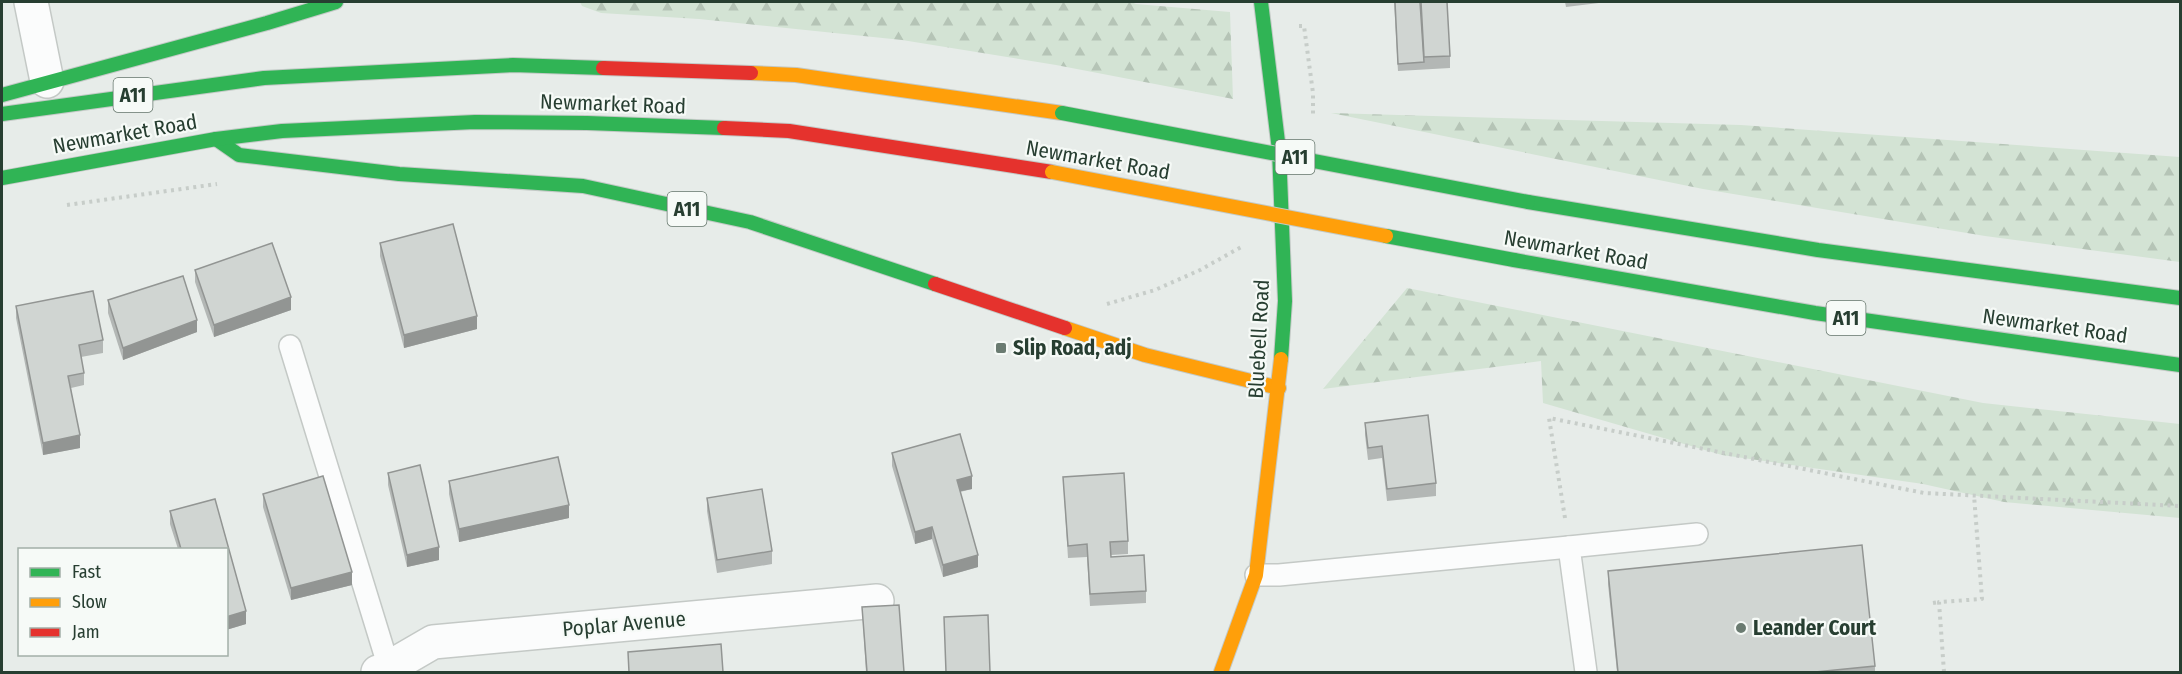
<svg xmlns="http://www.w3.org/2000/svg" width="2182" height="674" viewBox="0 0 2182 674" font-family="'Fira Sans Condensed',sans-serif">
  <style>
    .forest { fill: url(#forest-firs) }
    .lines { fill: none; stroke-linecap: round; stroke-linejoin: round }
    .lane-casing { stroke: #c4c9c6; stroke-width: 24 }
    .street-casing { stroke: #c4c9c6; stroke-width: 36 }
    .fast-casing { stroke: #c3c9c6; stroke-width: 16 }
    .slow-casing { stroke: #c3c9c6; stroke-width: 16 }
    .jam-casing { stroke: #c3c9c6; stroke-width: 16 }
    .path { stroke: #c7cdc9; stroke-width: 4; stroke-dasharray: 3 4.5; stroke-linecap: butt }
    .lane { stroke: #fbfcfc; stroke-width: 21 }
    .street { stroke: #fbfcfc; stroke-width: 33 }
    .fast { stroke: #30b455; stroke-width: 14 }
    .slow { stroke: #ff9f0a; stroke-width: 14 }
    .jam { stroke: #e5322d; stroke-width: 14 }
    .fast-bridge-casing { stroke: #c3cac6; stroke-width: 16; stroke-linecap: butt }
    .slow-bridge-casing { stroke: #c3cac6; stroke-width: 16; stroke-linecap: butt }
    .fast-bridge { stroke: #30b455; stroke-width: 14 }
    .slow-bridge { stroke: #ff9f0a; stroke-width: 14 }
    .wall { fill: #b3b7b5 }
    .shaded-wall { fill: #929593 }
    .building { fill: #d0d5d2; stroke: #929593; stroke-width: 1.5 }
    .poi-dot { fill: #6a7b71; stroke: #f6faf7; stroke-width: 2 }
    .labels { text-anchor: middle; dominant-baseline: central; stroke-width: 4.5; stroke-linejoin: round; paint-order: stroke }
    .shield { fill: #f6faf7; stroke: #65766c; stroke-width: 1.5 }
    .shield-label { font-size: 20px; font-weight: bold; fill: #273e31 }
    .street-label { font-size: 21px; fill: #273e31; stroke: #f6faf7 }
    .poi-label { font-size: 21px; font-weight: bold; fill: #273e31; stroke: #f6faf7; text-anchor: start }
  </style>
  <defs>
    <pattern id="forest-firs" width="22" height="20" patternUnits="userSpaceOnUse" patternTransform="scale(1.5)"><rect width="22" height="20" fill="#d3e3d4"/><path d="M5 1l3.5 6h-7zM16 11l3.5 6h-7z" fill="#b5c4b6"/></pattern>
  </defs>
  <rect width="100%" height="100%" fill="#e7ece9"/>
  <!-- forest -->
  <g class="forest">
    <path d="M 580,2 L 1131,2 L 1136,4 L 1230,12 L 1233,99 L 1056,65 L 902,40 L 699,19 L 601,13 L 582,6 Z"/>
    <path d="M 1331,113 L 1741,125 L 2180,157 L 2180,262 L 1985,236 L 1703,189 Z"/>
    <path d="M 1407,288 L 1983,403 L 2180,424 L 2180,518 L 2004,502 L 1923,484 L 1722,455 L 1543,403 L 1541,361 L 1323,389 Z"/>
  </g>
  <g class="lines">
    <!-- lane casing -->
    <g class="lane-casing">
      <g id="lane">
        <path d="M 290,346 L 389,668"/>
        <path d="M 1256,575 L 1279,575 L 1569,547"/>
        <path d="M 1586,672 L 1569,547 L 1697,534"/>
      </g>
    </g>
    <!-- street casing -->
    <g class="street-casing">
      <g id="street">
        <path d="M 31,2 L 47,81"/>
        <path d="M 378,672 L 383,671 L 433,642 L 877,601"/>
      </g>
    </g>
    <!-- fast casing -->
    <g class="fast-casing">
      <g id="fast">
        <path d="M 1261,2 L 1279,150 L 1285,301 L 1281,359"/>
        <path d="M 2,95 L 267,23 L 336,2"/>
        <path d="M 2,114 L 264,78 L 513,65 L 603,68"/>
        <path d="M 216,139 L 239,155 L 399,174 L 583,186 L 750,222 L 935,284"/>
        <path d="M 2,178 L 216,139 L 282,131 L 475,122 L 587,123 L 724,128"/>
        <path d="M 1528,202 L 1818,250 L 2180,298"/>
        <path d="M 1514,260 L 1815,313 L 2180,365"/>
      </g>
    </g>
    <!-- slow casing -->
    <g class="slow-casing">
      <g id="slow">
        <path d="M 751,73 L 796,75 L 1062,113"/>
        <path d="M 1065,328 L 1145,355 L 1279,388"/>
        <path d="M 1221,672 L 1256,575 L 1281,359"/>
      </g>
    </g>
    <!-- jam casing -->
    <g class="jam-casing">
      <g id="jam">
        <path d="M 603,68 L 751,73"/>
        <path d="M 724,128 L 789,131 L 1052,172"/>
        <path d="M 935,284 L 1065,328"/>
      </g>
    </g>
    <!-- path -->
    <g class="path">
      <path d="M 1299,26 L 1304,26 L 1313,93 L 1313,118"/>
      <path d="M 67,205 L 217,184"/>
      <path d="M 1107,304 L 1155,290 L 1200,270 L 1243,246"/>
      <path d="M 1565,518 L 1549,418 L 1924,493 L 2180,506"/>
      <path d="M 1933,603 L 1939,602"/>
      <path d="M 1944,672 L 1939,602 L 1982,599 L 1974,495"/>
    </g>
    <!-- lane -->
    <use href="#lane" class="lane"/>
    <!-- street -->
    <use href="#street" class="street"/>
    <!-- fast -->
    <use href="#fast" class="fast"/>
    <!-- slow -->
    <use href="#slow" class="slow"/>
    <!-- jam -->
    <use href="#jam" class="jam"/>
    <!-- fast-bridge casing -->
    <g class="fast-bridge-casing">
      <g id="fast-bridge">
        <path d="M 1062,113 L 1528,202"/>
        <path d="M 1386,236 L 1514,260"/>
      </g>
    </g>
    <!-- slow-bridge casing -->
    <g class="slow-bridge-casing">
      <path id="slow-bridge" d="M 1052,172 L 1386,236"/>
    </g>
    <!-- fast-bridge -->
    <use href="#fast-bridge" class="fast-bridge"/>
    <!-- slow-bridge -->
    <use href="#slow-bridge" class="slow-bridge"/>
  </g>
  <!-- wall -->
  <g class="wall">
    <path d="M 1394,2 L 1450,56 L 1450,68 L 1398,71 Z"/>
    <path d="M 1565,2 L 1607,2 L 1566,7 Z"/>
    <path d="M 380,243 L 477,329 L 404,348 L 380,256 Z"/>
    <path d="M 195,270 L 291,310 L 214,337 L 195,282 Z"/>
    <path d="M 108,300 L 197,332 L 123,360 L 108,313 Z"/>
    <path d="M 16,306 L 103,340 L 103,353 L 81,357 L 84,373 L 84,385 L 71,388 L 80,448 L 43,455 L 16,318 Z"/>
    <path d="M 1365,423 L 1436,483 L 1436,496 L 1387,501 L 1382,458 L 1368,460 L 1365,435 Z"/>
    <path d="M 892,453 L 972,489 L 960,492 L 978,567 L 943,577 L 932,539 L 915,544 L 892,466 Z"/>
    <path d="M 388,473 L 439,560 L 407,567 L 388,485 Z"/>
    <path d="M 1063,477 L 1128,541 L 1128,554 L 1111,555 L 1111,557 L 1146,591 L 1146,603 L 1090,606 L 1087,557 L 1068,558 Z"/>
    <path d="M 449,481 L 569,518 L 459,542 L 449,494 Z"/>
    <path d="M 263,494 L 352,585 L 291,600 L 263,507 Z"/>
    <path d="M 707,498 L 772,551 L 772,564 L 717,573 L 707,511 Z"/>
    <path d="M 215,499 L 246,611 L 246,624 L 226,630 L 226,549 L 178,549 L 170,524 L 170,511 Z"/>
    <path d="M 1608,571 L 1875,666 L 1875,672 L 1617,672 L 1608,584 Z"/>
    <path d="M 862,607 L 904,672 L 866,672 Z"/>
  </g>
  <!-- shaded-wall -->
  <g class="shaded-wall">
    <path d="M 291,297 L 291,310 L 214,337 L 214,325 Z"/>
    <path d="M 477,316 L 477,329 L 404,348 L 404,335 Z"/>
    <path d="M 197,320 L 197,332 L 123,360 L 123,348 Z"/>
    <path d="M 80,435 L 80,448 L 43,455 L 43,443 Z"/>
    <path d="M 972,476 L 972,489 L 957,492 L 957,480 Z"/>
    <path d="M 569,505 L 569,518 L 459,542 L 459,529 Z"/>
    <path d="M 932,527 L 932,539 L 915,544 L 915,532 Z"/>
    <path d="M 439,547 L 439,560 L 407,567 L 407,555 Z"/>
    <path d="M 978,555 L 978,567 L 943,577 L 943,565 Z"/>
    <path d="M 352,572 L 352,585 L 291,600 L 291,588 Z"/>
    <path d="M 246,611 L 246,624 L 226,630 L 226,617 Z"/>
  </g>
  <!-- building -->
  <g class="building">
    <path d="M 1395,2 L 1420,2 L 1424,62 L 1398,64 Z"/>
    <path d="M 1421,2 L 1447,2 L 1450,56 L 1424,57 Z"/>
    <path d="M 453,224 L 477,316 L 404,335 L 380,243 Z"/>
    <path d="M 272,243 L 291,297 L 214,325 L 195,270 Z"/>
    <path d="M 183,276 L 197,320 L 123,348 L 108,300 Z"/>
    <path d="M 93,291 L 103,340 L 79,345 L 84,373 L 68,376 L 80,435 L 43,443 L 16,306 Z"/>
    <path d="M 1428,415 L 1436,483 L 1387,489 L 1382,446 L 1368,448 L 1365,423 Z"/>
    <path d="M 960,434 L 972,476 L 957,480 L 978,555 L 943,565 L 932,527 L 915,532 L 892,453 Z"/>
    <path d="M 558,457 L 569,505 L 459,529 L 449,481 Z"/>
    <path d="M 420,465 L 439,547 L 407,555 L 388,473 Z"/>
    <path d="M 1124,473 L 1128,541 L 1110,542 L 1111,557 L 1144,555 L 1146,591 L 1090,594 L 1087,544 L 1068,546 L 1063,477 Z"/>
    <path d="M 323,476 L 352,572 L 291,588 L 263,494 Z"/>
    <path d="M 762,489 L 772,551 L 717,560 L 707,498 Z"/>
    <path d="M 215,499 L 246,611 L 226,617 L 226,549 L 181,549 L 170,511 Z"/>
    <path d="M 1862,545 L 1875,666 L 1815,672 L 1618,672 L 1608,571 Z"/>
    <path d="M 899,605 L 904,672 L 867,672 L 862,607 Z"/>
    <path d="M 988,615 L 990,672 L 946,672 L 944,617 Z"/>
    <path d="M 721,644 L 723,672 L 629,672 L 628,652 Z"/>
  </g>
  <!-- markers -->
  <g class="poi-dot">
    <rect x="995" y="342" width="12" height="12" rx="3"/>
    <circle cx="1741" cy="628" r="6"/>
  </g>
  <g class="labels">
    <!-- shield labels -->
    <g class="shield">
      <rect x="113.5" y="78" width="39" height="34" rx="4.5"/>
      <rect x="1275.5" y="140" width="39" height="34" rx="4.5"/>
      <rect x="667.5" y="192" width="39" height="34" rx="4.5"/>
      <rect x="1826.5" y="301" width="39" height="34" rx="4.5"/>
    </g>
    <g class="shield-label">
      <text x="133" y="95">A11</text>
      <text x="1295" y="157">A11</text>
      <text x="687" y="209">A11</text>
      <text x="1846" y="318">A11</text>
    </g>
    <!-- street labels -->
    <g class="street-label">
      <text transform="translate(613 104) rotate(2)">Newmarket Road</text>
      <text transform="translate(125 134) rotate(-10)">Newmarket Road</text>
      <text transform="translate(1098 160) rotate(10)">Newmarket Road</text>
      <text transform="translate(1576 250) rotate(10)">Newmarket Road</text>
      <text transform="translate(2055 326) rotate(8)">Newmarket Road</text>
      <text transform="translate(1259 339) rotate(-87)">Bluebell Road</text>
      <text transform="translate(624 624) rotate(-5)">Poplar Avenue</text>
    </g>
    <!-- poi labels -->
    <g class="poi-label">
      <text x="1013" y="348">Slip Road, adj</text>
      <text x="1753" y="628">Leander Court</text>
    </g>
  </g>
  <!-- border -->
  <rect width="2182" height="674" fill="none" stroke="#273e31" stroke-width="6"/>
  <!-- legend -->
  <rect x="18" y="548" width="210" height="108" fill="#f6faf7" stroke="#a3afa8" stroke-width="1.5"/>
  <rect x="30" y="568" width="30" height="9" fill="#30b455" stroke="#a3afa8" stroke-width="1.5"/>
  <text x="72" y="578" font-size="18" fill="#273e31">Fast</text>
  <rect x="30" y="598" width="30" height="9" fill="#ff9f0a" stroke="#a3afa8" stroke-width="1.5"/>
  <text x="72" y="608" font-size="18" fill="#273e31">Slow</text>
  <rect x="30" y="628" width="30" height="9" fill="#e5322d" stroke="#a3afa8" stroke-width="1.5"/>
  <text x="72" y="638" font-size="18" fill="#273e31">Jam</text>
</svg>
